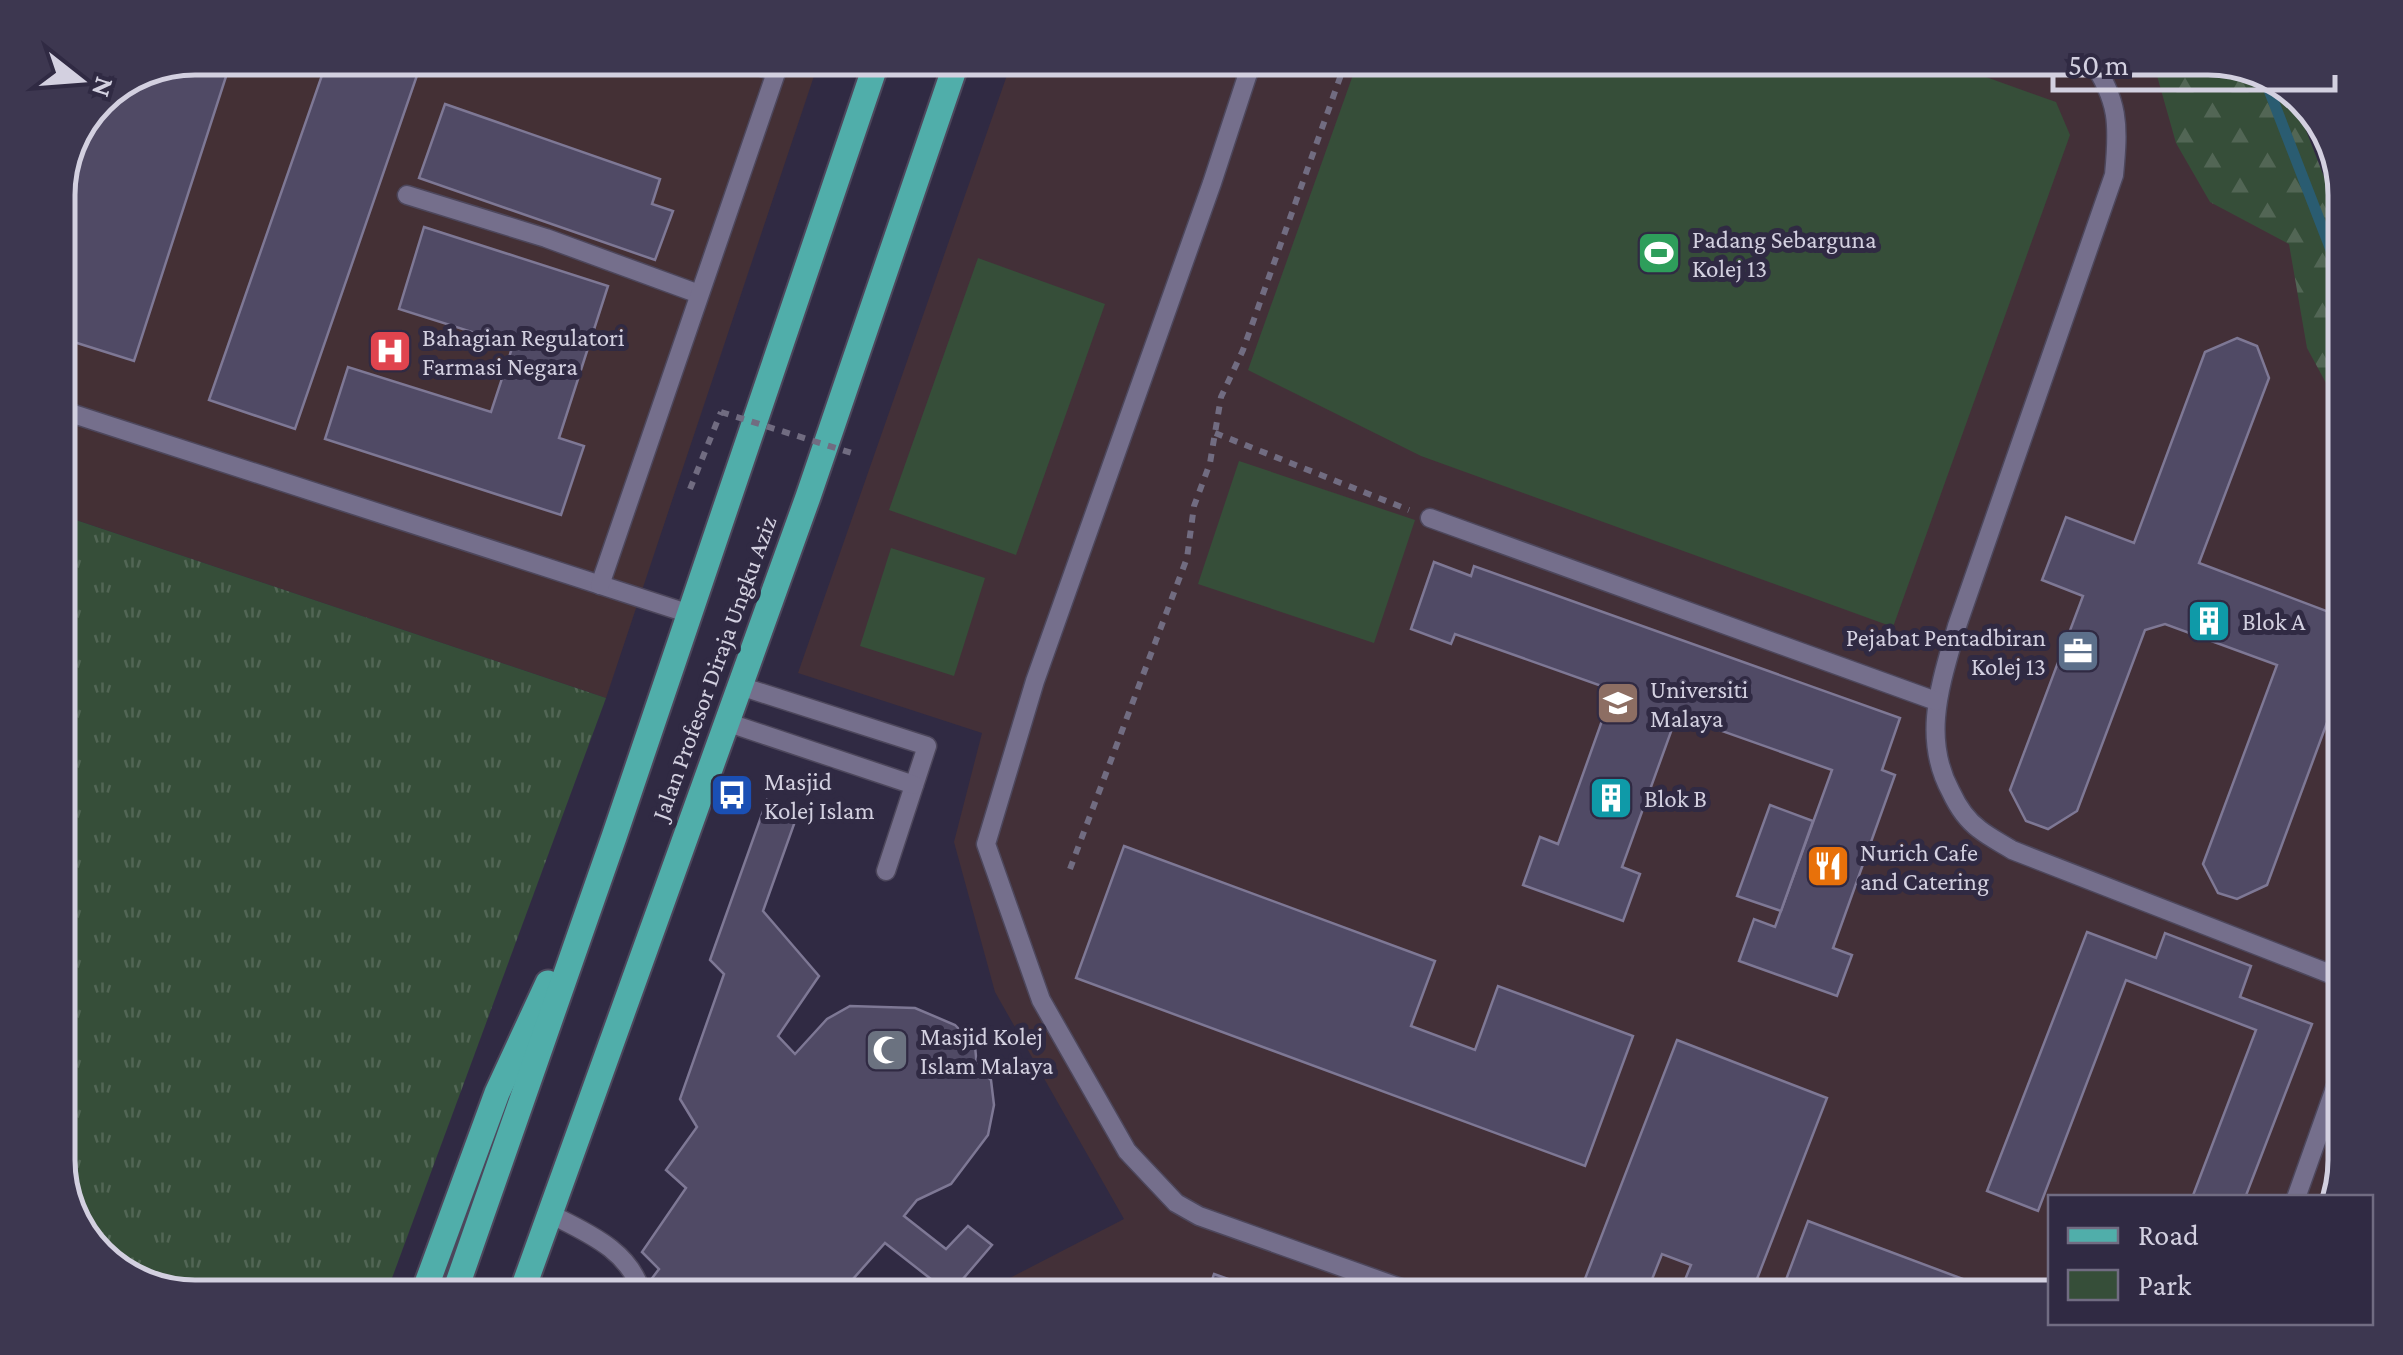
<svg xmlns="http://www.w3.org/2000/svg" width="2403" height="1355" viewBox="0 0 2403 1355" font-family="'Crimson Pro',serif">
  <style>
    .education { fill: #433038 }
    .medical { fill: #443035 }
    .grass { fill: url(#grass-tufts) }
    .forest { fill: url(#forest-firs) }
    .green { fill: #364e39 }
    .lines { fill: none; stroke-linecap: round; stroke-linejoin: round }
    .stream { stroke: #2a5c71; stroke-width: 11 }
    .building { fill: #504a65; stroke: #7e7895; stroke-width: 2.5 }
    .lane-casing { stroke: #4d475c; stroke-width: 21 }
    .primary-casing { stroke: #4d475c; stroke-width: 29 }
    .path { stroke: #716c81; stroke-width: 6; stroke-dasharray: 8 8; stroke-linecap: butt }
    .lane { stroke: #756f8c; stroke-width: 18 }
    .primary { stroke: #50aeaa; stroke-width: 25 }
    .path-bridge { stroke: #716c81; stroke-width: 6; stroke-dasharray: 8 8; stroke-linecap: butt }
    .labels { text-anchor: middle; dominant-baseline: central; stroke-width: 10; stroke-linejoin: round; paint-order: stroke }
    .poi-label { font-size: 25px; fill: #d3d0e0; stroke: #302a43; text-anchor: start }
    .street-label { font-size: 25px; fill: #d3d0e0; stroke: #302a43 }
    .rim { fill: none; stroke: #d3d0e0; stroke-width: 5 }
  </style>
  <defs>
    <pattern id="grass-tufts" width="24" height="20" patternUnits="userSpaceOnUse" patternTransform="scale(2.5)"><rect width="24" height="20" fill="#364e39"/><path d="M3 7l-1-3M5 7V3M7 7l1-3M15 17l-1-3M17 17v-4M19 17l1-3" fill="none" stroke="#526655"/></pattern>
    <pattern id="forest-firs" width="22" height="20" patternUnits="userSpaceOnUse" patternTransform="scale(2.5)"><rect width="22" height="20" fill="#364e39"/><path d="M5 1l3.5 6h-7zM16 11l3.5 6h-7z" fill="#526655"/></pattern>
  </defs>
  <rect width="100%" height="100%" fill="#302a43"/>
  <!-- education -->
  <path class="education" d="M 1013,58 L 2207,58 L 2345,351 L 2345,1160 L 2335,1197 L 2050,1198 L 2050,1297 L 973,1297 L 1124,1219 L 995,992 L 954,842 L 982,733 L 798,673 Z"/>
  <!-- medical -->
  <path class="medical" d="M 196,58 L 820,58 L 606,698 L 58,514 L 58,187 L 98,98 Z"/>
  <!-- grass -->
  <path class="grass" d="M 58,514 L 606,698 L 385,1297 L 196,1297 L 127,1279 L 76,1229 L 58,1168 Z"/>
  <!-- forest -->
  <path class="forest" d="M 2152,58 C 2196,57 2256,56 2290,89 L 2345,231 L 2345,418 L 2307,348 L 2289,244 L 2210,202 L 2176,143 Z"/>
  <!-- green -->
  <g class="green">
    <path d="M 1359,58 L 1933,58 L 2056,102 L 2070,135 L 1893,627 L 1421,456 L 1248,370 Z"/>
    <path d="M 978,258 L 1105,304 L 1016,555 L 889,510 Z"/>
    <path d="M 1239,461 L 1415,520 L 1374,643 L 1198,584 Z"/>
    <path d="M 891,548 L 985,578 L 954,676 L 860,646 Z"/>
  </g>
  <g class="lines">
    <!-- stream -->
    <path class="stream" d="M 2262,72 L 2345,286"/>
  </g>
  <!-- building -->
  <g class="building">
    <path d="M 196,58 L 232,58 L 134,361 L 58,337 L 58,187 L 98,98 Z"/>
    <path d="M 328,58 L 423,58 L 295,429 L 209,400 Z"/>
    <path d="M 445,104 L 660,179 L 652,204 L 673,211 L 655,260 L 419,178 Z"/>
    <path d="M 424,227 L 608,286 L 559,438 L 584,446 L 561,515 L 325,439 L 348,367 L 491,412 L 513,345 L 399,309 Z"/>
    <path d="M 2237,338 L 2257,346 L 2269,378 L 2199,563 L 2345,618 L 2345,674 L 2267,885 L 2237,899 L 2218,893 L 2203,864 L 2277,665 L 2165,624 L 2145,630 L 2077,811 L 2048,829 L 2026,821 L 2010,790 L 2083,596 L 2042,580 L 2066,517 L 2134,543 L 2205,352 Z"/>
    <path d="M 1434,562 L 1471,576 L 1474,566 L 1900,718 L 1882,770 L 1895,775 L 1833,948 L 1852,955 L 1837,996 L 1739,961 L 1754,919 L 1775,927 L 1832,770 L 1677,715 L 1622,867 L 1640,874 L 1623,921 L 1523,885 L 1540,837 L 1558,844 L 1613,690 L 1455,634 L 1451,644 L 1411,629 Z"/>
    <path d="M 767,800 L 798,813 L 763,911 L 819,976 L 778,1036 L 795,1054 L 827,1019 L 850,1006 L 915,1008 L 955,1025 L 975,1046 L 977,1067 L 991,1080 L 994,1105 L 988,1135 L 951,1184 L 917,1200 L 904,1216 L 946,1249 L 968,1226 L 992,1245 L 950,1294 L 885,1243 L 837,1297 L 821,1297 L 798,1281 L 784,1297 L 648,1297 L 641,1293 L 659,1269 L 642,1252 L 686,1188 L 666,1170 L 697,1127 L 680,1099 L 724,974 L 710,960 Z"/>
    <path d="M 1770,805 L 1813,821 L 1781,911 L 1737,896 Z"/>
    <path d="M 1124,846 L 1435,961 L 1411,1026 L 1475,1050 L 1498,986 L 1633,1036 L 1585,1166 L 1076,978 Z"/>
    <path d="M 2087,932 L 2156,958 L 2165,933 L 2251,966 L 2240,997 L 2312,1024 L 2245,1198 L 2192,1198 L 2256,1030 L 2126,980 L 2038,1211 L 1987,1191 Z"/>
    <path d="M 1677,1040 L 1827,1098 L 1750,1297 L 1678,1297 L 1691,1265 L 1662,1254 L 1645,1297 L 1578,1297 Z"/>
    <path d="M 1808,1221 L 2011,1297 L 1818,1297 L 1784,1285 Z"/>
    <path d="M 1214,1274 L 1279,1297 L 1206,1297 Z"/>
  </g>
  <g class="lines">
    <!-- lane casing -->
    <g class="lane-casing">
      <g id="lane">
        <path d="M 736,58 L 776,72"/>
        <path d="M 1253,58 L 1212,183 L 1035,681 L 986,844 L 1041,1000 L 1127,1151 L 1176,1203 L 1199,1216 L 1426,1297"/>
        <path d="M 2090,58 C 2119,101 2119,124 2114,175 L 1957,626 C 1941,683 1921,737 1951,792 C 1957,805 1967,820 1979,829 C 1989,837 2001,843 2012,850 L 2333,975 L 2345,984"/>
        <path d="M 407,195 L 546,238 L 699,294"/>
        <path d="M 58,409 L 690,614"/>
        <path d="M 1430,518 L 1936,701"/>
        <path d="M 600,585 L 781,58"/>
        <path d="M 740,686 L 927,746 L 886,871"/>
        <path d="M 726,722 L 914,785"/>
        <path d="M 2296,1198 L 2345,1060"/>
        <path d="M 550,1214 C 586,1232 634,1252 642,1297"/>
      </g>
    </g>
    <!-- primary casing -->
    <g class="primary-casing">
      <g id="primary">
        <path d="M 422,1297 L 497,1093 L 548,983"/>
        <path d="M 453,1297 L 614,837 L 878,58"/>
        <path d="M 520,1297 L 808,497 L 958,58"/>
      </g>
    </g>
    <!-- path -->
    <g class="path">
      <path d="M 1215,433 L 1409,510"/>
      <path d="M 690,489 L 721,412"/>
      <path d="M 1070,869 L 1187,558 L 1194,506 L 1210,463 L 1221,397 L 1243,350 L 1347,58"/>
    </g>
    <!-- lane -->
    <use href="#lane" class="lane"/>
    <!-- primary -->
    <use href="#primary" class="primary"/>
    <!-- path-bridge -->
    <path class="path-bridge" d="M 721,412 L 858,455"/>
  </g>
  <!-- icons -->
  <defs>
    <g id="stadium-square" transform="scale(2.25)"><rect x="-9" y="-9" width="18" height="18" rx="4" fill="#2e9e5b" stroke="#302a43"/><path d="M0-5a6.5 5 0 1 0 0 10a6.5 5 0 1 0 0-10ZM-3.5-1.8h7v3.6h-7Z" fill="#fff"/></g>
    <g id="hospital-square" transform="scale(2.25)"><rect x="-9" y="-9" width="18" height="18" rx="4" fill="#e0444e" stroke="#302a43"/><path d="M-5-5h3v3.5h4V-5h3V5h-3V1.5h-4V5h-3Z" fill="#fff"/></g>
    <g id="building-square" transform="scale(2.25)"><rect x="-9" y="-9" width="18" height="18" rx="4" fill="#0f9aa8" stroke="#302a43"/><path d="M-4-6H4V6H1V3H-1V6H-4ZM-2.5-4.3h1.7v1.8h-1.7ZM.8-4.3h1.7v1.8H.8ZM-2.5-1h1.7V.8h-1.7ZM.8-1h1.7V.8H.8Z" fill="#fff"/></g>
    <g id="office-square" transform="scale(2.25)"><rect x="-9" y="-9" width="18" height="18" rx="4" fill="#5c6f8a" stroke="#302a43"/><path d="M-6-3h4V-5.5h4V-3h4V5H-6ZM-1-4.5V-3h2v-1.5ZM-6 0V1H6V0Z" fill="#fff"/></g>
    <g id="university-square" transform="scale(2.25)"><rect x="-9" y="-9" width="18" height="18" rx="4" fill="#8d6e63" stroke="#302a43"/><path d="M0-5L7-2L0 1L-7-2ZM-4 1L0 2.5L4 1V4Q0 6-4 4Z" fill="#fff"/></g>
    <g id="bus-square" transform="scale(2.25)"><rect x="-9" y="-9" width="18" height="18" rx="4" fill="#1a4fb4" stroke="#302a43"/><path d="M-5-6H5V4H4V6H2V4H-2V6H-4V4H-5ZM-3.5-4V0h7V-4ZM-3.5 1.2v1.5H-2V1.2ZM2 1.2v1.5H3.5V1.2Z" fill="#fff"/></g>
    <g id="restaurant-square" transform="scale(2.25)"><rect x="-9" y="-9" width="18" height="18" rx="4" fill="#e8710a" stroke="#302a43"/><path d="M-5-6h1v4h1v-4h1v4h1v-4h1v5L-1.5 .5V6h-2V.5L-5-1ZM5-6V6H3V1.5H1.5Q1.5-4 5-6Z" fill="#fff"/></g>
    <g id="mosque-square" transform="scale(2.25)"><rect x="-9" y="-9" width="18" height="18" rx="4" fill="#6b7280" stroke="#302a43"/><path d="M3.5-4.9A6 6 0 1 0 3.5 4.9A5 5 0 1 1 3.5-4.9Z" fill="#fff"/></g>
  </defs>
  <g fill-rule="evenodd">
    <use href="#stadium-square" x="1659" y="253"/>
    <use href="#hospital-square" x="390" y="351"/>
    <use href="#building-square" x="2209" y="621"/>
    <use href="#office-square" x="2078" y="651"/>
    <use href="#university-square" x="1618" y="703"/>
    <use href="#bus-square" x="732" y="795"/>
    <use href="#building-square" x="1611" y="798"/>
    <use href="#restaurant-square" x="1828" y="866"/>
    <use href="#mosque-square" x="887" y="1050"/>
  </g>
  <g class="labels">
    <!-- poi labels -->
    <g class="poi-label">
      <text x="1692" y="239">Padang Sebarguna<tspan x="1692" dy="29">Kolej 13</tspan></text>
      <text x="422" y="337">Bahagian Regulatori<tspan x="422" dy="29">Farmasi Negara</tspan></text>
      <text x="2242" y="621">Blok A</text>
      <text x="2046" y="637" text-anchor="end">Pejabat Pentadbiran<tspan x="2046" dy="29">Kolej 13</tspan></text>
      <text x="1650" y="689">Universiti<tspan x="1650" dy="29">Malaya</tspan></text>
      <text x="764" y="781">Masjid<tspan x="764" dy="29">Kolej Islam</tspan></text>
      <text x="1644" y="798">Blok B</text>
      <text x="1860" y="852">Nurich Cafe<tspan x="1860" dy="29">and Catering</tspan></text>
      <text x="920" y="1036">Masjid Kolej<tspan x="920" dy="29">Islam Malaya</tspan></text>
    </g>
    <!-- street labels -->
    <g class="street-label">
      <text transform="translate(714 668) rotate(-70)">Jalan Profesor Diraja Ungku Aziz</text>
    </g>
  </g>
  <!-- crop -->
  <path d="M0 0H2403V1355H0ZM195 75H2208A120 120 0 0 1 2328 195V1160A120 120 0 0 1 2208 1280H195A120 120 0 0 1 75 1160V195A120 120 0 0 1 195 75Z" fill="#3d3750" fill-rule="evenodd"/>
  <path class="rim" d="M195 75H2208A120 120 0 0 1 2328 195V1160A120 120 0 0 1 2208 1280H195A120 120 0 0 1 75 1160V195A120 120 0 0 1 195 75Z"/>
  <!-- legend -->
  <rect x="2048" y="1195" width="325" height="130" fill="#302a43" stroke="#716c82" stroke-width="2.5"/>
  <rect x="2068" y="1228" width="50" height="15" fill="#50aeaa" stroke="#716c82" stroke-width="2.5"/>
  <text x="2138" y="1245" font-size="30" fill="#d3d0e0">Road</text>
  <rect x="2068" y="1270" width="50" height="30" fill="#364e39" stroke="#716c82" stroke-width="2.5"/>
  <text x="2138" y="1295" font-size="30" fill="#d3d0e0">Park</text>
  <!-- north arrow -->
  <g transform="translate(80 80) rotate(107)" stroke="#302a43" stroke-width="8" paint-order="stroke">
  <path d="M0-8L18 38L0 25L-18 38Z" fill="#d3d0e0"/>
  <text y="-15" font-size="28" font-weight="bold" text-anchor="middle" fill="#d3d0e0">N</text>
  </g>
  <!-- scale -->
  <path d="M2053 75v15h282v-15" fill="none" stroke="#d3d0e0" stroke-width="5"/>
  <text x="2068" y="75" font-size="30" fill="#d3d0e0" stroke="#302a43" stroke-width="8" paint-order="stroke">50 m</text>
</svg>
